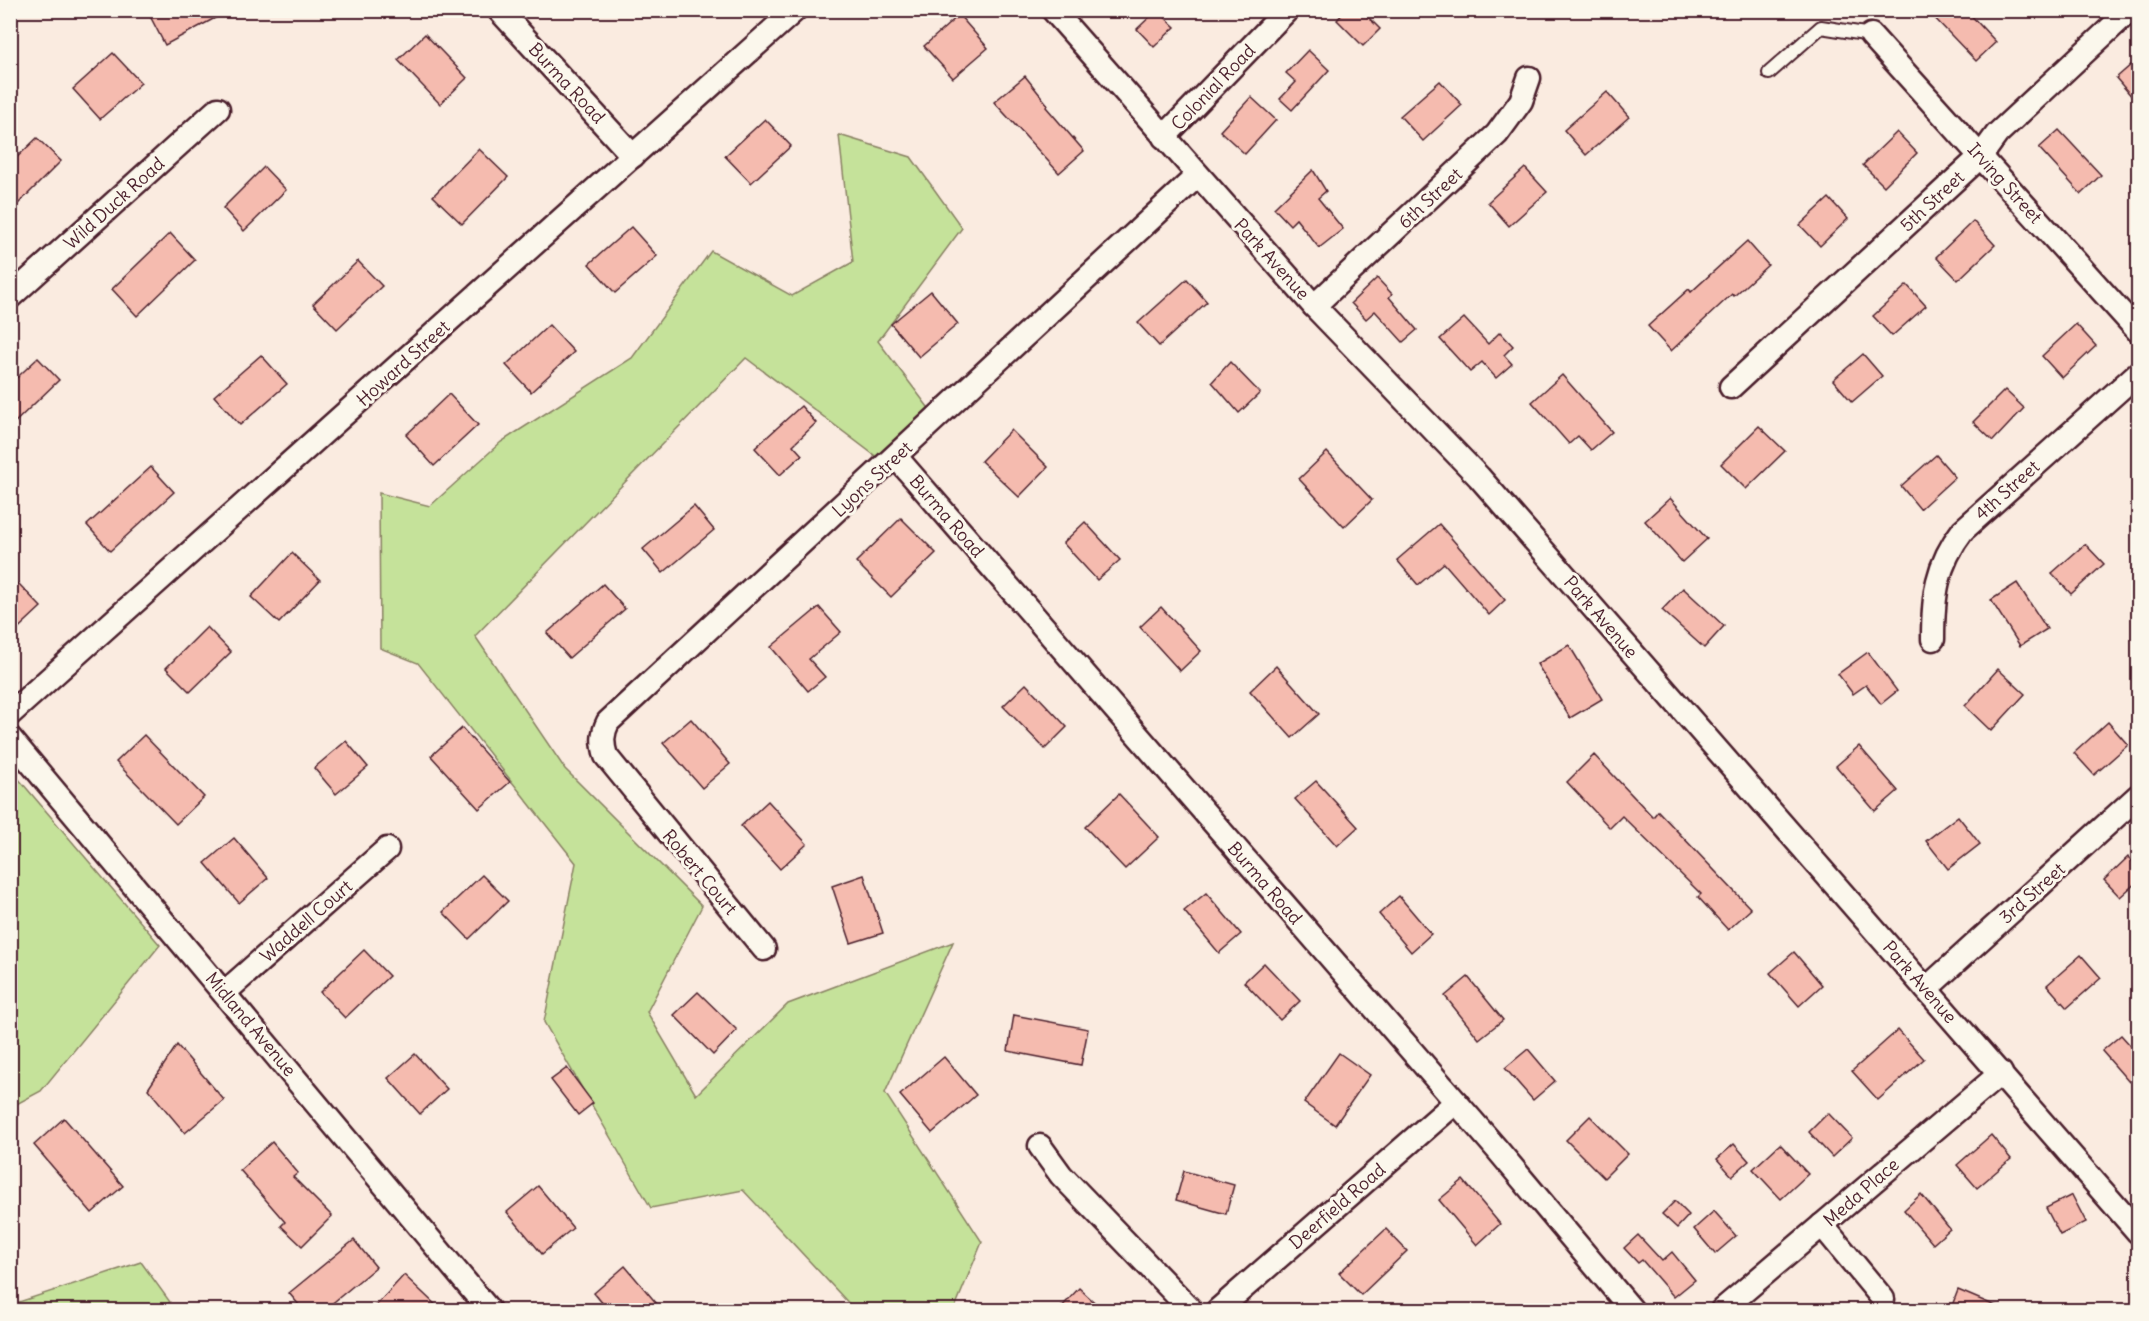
<svg xmlns="http://www.w3.org/2000/svg" width="2149" height="1321" viewBox="0 0 2149 1321" font-family="Delius,sans-serif">
  <style>
    .green { fill: #c5e29a; stroke: #888062; stroke-width: 1.5 }
    .building { fill: #f5bbaf; stroke: #4a1f2b; stroke-width: 1.5 }
    .lines { fill: none; stroke-linecap: round; stroke-linejoin: round }
    .lane-casing { stroke: #4a1f2b; stroke-width: 16 }
    .street-casing { stroke: #4a1f2b; stroke-width: 27 }
    .lane { stroke: #fbf7ec; stroke-width: 12 }
    .street { stroke: #fbf7ec; stroke-width: 22 }
    .labels { text-anchor: middle; dominant-baseline: central; stroke-width: 6; stroke-linejoin: round; paint-order: stroke }
    .street-label { font-size: 18px; fill: #4a1f2b; stroke: #fbf7ec }
  </style>
  <rect width="100%" height="100%" fill="#faebe0"/>
  <filter id="ink" filterUnits="userSpaceOnUse"><feTurbulence type="fractalNoise" baseFrequency=".0167" numOctaves="2"/><feDisplacementMap in="SourceGraphic" scale="12" xChannelSelector="R" yChannelSelector="G"/><feConvolveMatrix kernelMatrix="1 2 1 2 8 2 1 2 1" color-interpolation-filters="sRGB"/></filter>
  <g filter="url(#ink)">
    <!-- green -->
    <g class="green">
      <path d="M 839,135 L 911,157 L 962,228 L 878,341 L 934,415 L 886,464 L 746,358 L 475,636 L 565,769 L 702,906 L 647,1012 L 696,1095 L 788,1004 L 953,942 L 885,1093 L 982,1242 L 954,1310 L 855,1310 L 743,1190 L 651,1208 L 544,1022 L 576,863 L 418,663 L 380,648 L 379,493 L 430,506 L 501,442 L 632,358 L 711,251 L 792,296 L 853,262 Z"/>
      <path d="M 11,770 L 160,945 L 41,1091 L 11,1107 Z"/>
      <path d="M 141,1262 L 170,1302 L 160,1310 L 11,1310 L 11,1302 L 13,1304 Z"/>
    </g>
    <!-- building -->
    <g class="building">
      <path d="M 161,10 L 230,10 L 165,45 L 150,16 Z"/>
      <path d="M 1157,10 L 1175,27 L 1154,47 L 1137,29 Z"/>
      <path d="M 1346,10 L 1361,10 L 1380,29 L 1363,46 L 1337,20 Z"/>
      <path d="M 1927,10 L 1966,10 L 1996,42 L 1976,61 Z"/>
      <path d="M 959,15 L 988,48 L 953,78 L 924,46 Z"/>
      <path d="M 425,34 L 467,78 L 440,104 L 398,60 Z"/>
      <path d="M 1308,50 L 1329,70 L 1292,110 L 1280,99 L 1296,82 L 1286,73 Z"/>
      <path d="M 113,53 L 141,83 L 100,119 L 73,89 Z"/>
      <path d="M 2139,58 L 2139,105 L 2116,78 Z"/>
      <path d="M 1025,76 L 1048,105 L 1046,107 L 1084,151 L 1059,173 L 994,102 Z"/>
      <path d="M 1440,81 L 1462,105 L 1423,141 L 1400,116 Z"/>
      <path d="M 1607,92 L 1629,117 L 1586,155 L 1564,130 Z"/>
      <path d="M 1251,97 L 1276,120 L 1245,154 L 1220,131 Z"/>
      <path d="M 765,119 L 791,146 L 751,183 L 725,156 Z"/>
      <path d="M 2059,130 L 2101,175 L 2081,194 L 2039,148 Z"/>
      <path d="M 1897,132 L 1917,153 L 1884,186 L 1863,165 Z"/>
      <path d="M 37,138 L 61,161 L 10,212 L 10,164 Z"/>
      <path d="M 479,149 L 508,177 L 462,224 L 433,196 Z"/>
      <path d="M 264,167 L 286,190 L 244,231 L 223,208 Z"/>
      <path d="M 1525,168 L 1547,192 L 1509,226 L 1488,202 Z"/>
      <path d="M 1313,170 L 1326,191 L 1318,198 L 1343,229 L 1319,248 L 1296,219 L 1290,225 L 1274,208 Z"/>
      <path d="M 1829,198 L 1848,219 L 1820,246 L 1800,225 Z"/>
      <path d="M 1973,221 L 1995,245 L 1958,280 L 1936,257 Z"/>
      <path d="M 631,227 L 657,256 L 615,293 L 589,264 Z"/>
      <path d="M 170,233 L 195,260 L 137,316 L 112,289 Z"/>
      <path d="M 1747,241 L 1768,265 L 1734,296 L 1732,294 L 1671,351 L 1648,326 L 1689,289 L 1691,292 Z"/>
      <path d="M 358,261 L 382,286 L 337,329 L 313,304 Z"/>
      <path d="M 1377,278 L 1392,294 L 1389,297 L 1417,330 L 1403,342 L 1375,311 L 1366,319 L 1351,303 Z"/>
      <path d="M 1187,279 L 1207,302 L 1159,346 L 1138,323 Z"/>
      <path d="M 1907,285 L 1926,306 L 1892,336 L 1873,316 Z"/>
      <path d="M 931,291 L 958,324 L 919,357 L 891,324 Z"/>
      <path d="M 1464,318 L 1488,344 L 1500,332 L 1513,346 L 1504,355 L 1512,364 L 1496,378 L 1482,362 L 1470,372 L 1440,339 Z"/>
      <path d="M 2076,324 L 2096,346 L 2062,378 L 2042,356 Z"/>
      <path d="M 549,325 L 574,352 L 531,392 L 506,365 Z"/>
      <path d="M 1863,354 L 1882,376 L 1852,402 L 1833,380 Z"/>
      <path d="M 261,355 L 287,384 L 240,425 L 214,396 Z"/>
      <path d="M 38,358 L 59,380 L 10,427 L 10,384 Z"/>
      <path d="M 1230,362 L 1260,393 L 1239,413 L 1212,382 Z"/>
      <path d="M 1562,375 L 1612,432 L 1591,450 L 1578,436 L 1569,444 L 1532,402 Z"/>
      <path d="M 2005,390 L 2024,408 L 1993,441 L 1973,422 Z"/>
      <path d="M 449,394 L 478,425 L 434,466 L 406,435 Z"/>
      <path d="M 801,406 L 816,423 L 793,445 L 802,455 L 780,475 L 755,448 Z"/>
      <path d="M 1759,426 L 1785,451 L 1746,489 L 1721,464 Z"/>
      <path d="M 1011,430 L 1048,467 L 1019,497 L 981,461 Z"/>
      <path d="M 1327,452 L 1372,500 L 1344,527 L 1299,479 Z"/>
      <path d="M 1936,455 L 1955,477 L 1920,509 L 1901,486 Z"/>
      <path d="M 151,467 L 174,492 L 110,551 L 87,525 Z"/>
      <path d="M 1670,498 L 1707,539 L 1682,562 L 1645,521 Z"/>
      <path d="M 694,506 L 714,530 L 663,573 L 643,549 Z"/>
      <path d="M 901,518 L 936,553 L 891,597 L 856,562 Z"/>
      <path d="M 1085,522 L 1120,560 L 1097,580 L 1063,543 Z"/>
      <path d="M 1439,524 L 1505,600 L 1489,615 L 1444,563 L 1418,585 L 1397,560 Z"/>
      <path d="M 2085,544 L 2104,564 L 2071,594 L 2052,573 Z"/>
      <path d="M 292,553 L 320,580 L 279,623 L 251,597 Z"/>
      <path d="M 18,583 L 41,607 L 10,636 L 10,591 Z"/>
      <path d="M 2017,583 L 2047,629 L 2020,646 L 1991,600 Z"/>
      <path d="M 603,584 L 625,609 L 569,658 L 547,633 Z"/>
      <path d="M 1683,588 L 1724,626 L 1704,648 L 1662,610 Z"/>
      <path d="M 819,607 L 841,632 L 809,659 L 825,677 L 808,691 L 771,647 Z"/>
      <path d="M 1161,607 L 1201,651 L 1180,671 L 1140,627 Z"/>
      <path d="M 207,627 L 231,652 L 190,692 L 166,668 Z"/>
      <path d="M 1569,645 L 1602,699 L 1570,718 L 1537,664 Z"/>
      <path d="M 1868,652 L 1897,691 L 1881,704 L 1866,685 L 1853,694 L 1838,674 Z"/>
      <path d="M 1276,666 L 1319,714 L 1292,738 L 1250,691 Z"/>
      <path d="M 1998,669 L 2025,694 L 1991,731 L 1965,706 Z"/>
      <path d="M 1026,684 L 1067,727 L 1045,749 L 1003,706 Z"/>
      <path d="M 691,719 L 730,764 L 702,788 L 663,743 Z"/>
      <path d="M 2108,722 L 2128,745 L 2094,775 L 2074,753 Z"/>
      <path d="M 462,728 L 510,782 L 479,809 L 431,756 Z"/>
      <path d="M 144,735 L 204,797 L 176,824 L 116,762 Z"/>
      <path d="M 346,741 L 368,767 L 336,794 L 314,768 Z"/>
      <path d="M 1859,746 L 1898,791 L 1875,811 L 1836,766 Z"/>
      <path d="M 1594,755 L 1653,817 L 1658,811 L 1751,909 L 1728,930 L 1698,897 L 1701,894 L 1622,816 L 1610,828 L 1567,782 Z"/>
      <path d="M 1316,781 L 1358,827 L 1337,846 L 1295,799 Z"/>
      <path d="M 1119,794 L 1159,837 L 1125,869 L 1085,827 Z"/>
      <path d="M 768,801 L 807,844 L 780,869 L 741,826 Z"/>
      <path d="M 1958,816 L 1980,844 L 1948,869 L 1926,841 Z"/>
      <path d="M 234,838 L 268,878 L 239,903 L 205,863 Z"/>
      <path d="M 2128,857 L 2139,868 L 2139,880 L 2120,897 L 2104,880 Z"/>
      <path d="M 482,875 L 508,901 L 469,939 L 443,912 Z"/>
      <path d="M 864,875 L 883,933 L 851,943 L 832,886 Z"/>
      <path d="M 1206,893 L 1241,934 L 1219,953 L 1184,911 Z"/>
      <path d="M 1399,896 L 1431,934 L 1411,952 L 1379,914 Z"/>
      <path d="M 364,950 L 389,976 L 345,1018 L 320,992 Z"/>
      <path d="M 1794,952 L 1822,985 L 1799,1006 L 1770,973 Z"/>
      <path d="M 2081,955 L 2101,978 L 2067,1008 L 2047,985 Z"/>
      <path d="M 1264,963 L 1300,1001 L 1280,1020 L 1244,982 Z"/>
      <path d="M 1468,977 L 1503,1020 L 1479,1039 L 1445,996 Z"/>
      <path d="M 698,992 L 737,1030 L 713,1055 L 674,1015 Z"/>
      <path d="M 1014,1015 L 1088,1029 L 1081,1065 L 1008,1051 Z"/>
      <path d="M 1898,1030 L 1924,1059 L 1878,1100 L 1852,1071 Z"/>
      <path d="M 2121,1035 L 2139,1055 L 2139,1074 L 2129,1082 L 2102,1051 Z"/>
      <path d="M 177,1045 L 224,1100 L 185,1133 L 148,1089 Z"/>
      <path d="M 1528,1049 L 1555,1081 L 1533,1100 L 1505,1068 Z"/>
      <path d="M 1339,1053 L 1370,1075 L 1335,1125 L 1304,1103 Z"/>
      <path d="M 415,1054 L 447,1089 L 420,1114 L 388,1078 Z"/>
      <path d="M 944,1057 L 976,1095 L 932,1133 L 900,1095 Z"/>
      <path d="M 567,1068 L 593,1103 L 578,1115 L 551,1080 Z"/>
      <path d="M 1828,1113 L 1852,1138 L 1832,1157 L 1809,1132 Z"/>
      <path d="M 1590,1116 L 1628,1154 L 1604,1178 L 1566,1140 Z"/>
      <path d="M 64,1118 L 123,1186 L 92,1213 L 34,1145 Z"/>
      <path d="M 1991,1135 L 2011,1159 L 1977,1188 L 1957,1165 Z"/>
      <path d="M 272,1142 L 298,1173 L 293,1177 L 332,1216 L 302,1246 L 281,1226 L 285,1222 L 240,1170 Z"/>
      <path d="M 1734,1144 L 1749,1161 L 1732,1176 L 1717,1159 Z"/>
      <path d="M 1780,1144 L 1808,1174 L 1781,1199 L 1753,1169 Z"/>
      <path d="M 1184,1171 L 1234,1185 L 1226,1214 L 1176,1200 Z"/>
      <path d="M 1463,1180 L 1500,1224 L 1477,1245 L 1439,1200 Z"/>
      <path d="M 538,1186 L 573,1228 L 542,1254 L 507,1212 Z"/>
      <path d="M 1921,1194 L 1950,1229 L 1933,1244 L 1904,1210 Z"/>
      <path d="M 2072,1195 L 2086,1222 L 2060,1235 L 2046,1208 Z"/>
      <path d="M 1675,1201 L 1689,1215 L 1677,1228 L 1662,1214 Z"/>
      <path d="M 1714,1211 L 1736,1236 L 1715,1254 L 1694,1229 Z"/>
      <path d="M 1386,1229 L 1407,1251 L 1361,1295 L 1339,1273 Z"/>
      <path d="M 1638,1235 L 1662,1261 L 1672,1252 L 1695,1280 L 1674,1297 L 1642,1260 L 1638,1263 L 1624,1248 Z"/>
      <path d="M 354,1240 L 376,1267 L 323,1311 L 304,1311 L 289,1293 Z"/>
      <path d="M 625,1266 L 663,1311 L 609,1311 L 594,1293 Z"/>
      <path d="M 404,1275 L 442,1311 L 371,1311 Z"/>
      <path d="M 1079,1288 L 1104,1311 L 1058,1311 Z"/>
      <path d="M 1958,1290 L 2005,1310 L 2005,1311 L 1950,1311 Z"/>
    </g>
    <g class="lines">
      <!-- lane casing -->
      <g class="lane-casing">
        <path id="lane" d="M 1769,73 L 1821,27 L 1871,35"/>
      </g>
      <!-- street casing -->
      <g class="street-casing">
        <g id="street">
          <path d="M 499,10 L 633,156"/>
          <path d="M 1053,10 L 1314,306 L 1479,477 L 2138,1232"/>
          <path d="M 1871,35 L 2138,331"/>
          <path d="M 1164,137 L 1287,10"/>
          <path d="M 10,297 L 218,109"/>
          <path d="M 1314,306 L 1497,134 L 1521,101 L 1529,78"/>
          <path d="M 1731,387 L 1981,156 L 1997,134 L 2130,10"/>
          <path d="M 896,457 L 1496,1148 L 1632,1310"/>
          <path d="M 1933,639 C 1933,596 1936,565 1963,530 L 2138,373"/>
          <path d="M 10,714 L 795,10"/>
          <path d="M 10,738 L 489,1310"/>
          <path d="M 764,949 L 606,756 C 602,743 602,734 608,722 L 1197,176"/>
          <path d="M 1926,989 L 2138,796"/>
          <path d="M 224,993 L 387,849"/>
          <path d="M 1040,1146 L 1061,1175 L 1191,1310"/>
          <path d="M 1822,1225 L 1883,1299"/>
          <path d="M 1218,1310 L 1456,1102"/>
          <path d="M 1722,1310 L 2001,1073"/>
        </g>
      </g>
      <!-- lane -->
      <use href="#lane" class="lane"/>
      <!-- street -->
      <use href="#street" class="street"/>
    </g>
  </g>
  <g class="labels">
    <!-- street labels -->
    <g class="street-label">
      <text transform="translate(567 83) rotate(47)">Burma Road</text>
      <text transform="translate(1213 87) rotate(-46)">Colonial Road</text>
      <text transform="translate(2005 183) rotate(48)">Irving Street</text>
      <text transform="translate(1430 198) rotate(-43)">6th Street</text>
      <text transform="translate(1932 201) rotate(-43)">5th Street</text>
      <text transform="translate(114 203) rotate(-42)">Wild Duck Road</text>
      <text transform="translate(1272 259) rotate(48)">Park Avenue</text>
      <text transform="translate(403 363) rotate(-42)">Howard Street</text>
      <text transform="translate(872 479) rotate(-43)">Lyons Street</text>
      <text transform="translate(2007 490) rotate(-42)">4th Street</text>
      <text transform="translate(947 516) rotate(49)">Burma Road</text>
      <text transform="translate(1601 617) rotate(49)">Park Avenue</text>
      <text transform="translate(700 872) rotate(50)">Robert Court</text>
      <text transform="translate(1265 883) rotate(49)">Burma Road</text>
      <text transform="translate(2032 893) rotate(-42)">3rd Street</text>
      <text transform="translate(306 921) rotate(-41)">Waddell Court</text>
      <text transform="translate(1920 982) rotate(49)">Park Avenue</text>
      <text transform="translate(251 1024) rotate(50)">Midland Avenue</text>
      <text transform="translate(1861 1192) rotate(-41)">Meda Place</text>
      <text transform="translate(1337 1206) rotate(-41)">Deerfield Road</text>
    </g>
  </g>
  <!-- margin -->
  <rect width="2149" height="1321" fill="none" stroke="#fbf7ec" stroke-width="36"/>
  <rect x="18" y="18" width="2113" height="1285" fill="none" stroke="#4a1f2b" stroke-width="2" filter="url(#ink)"/>
</svg>
